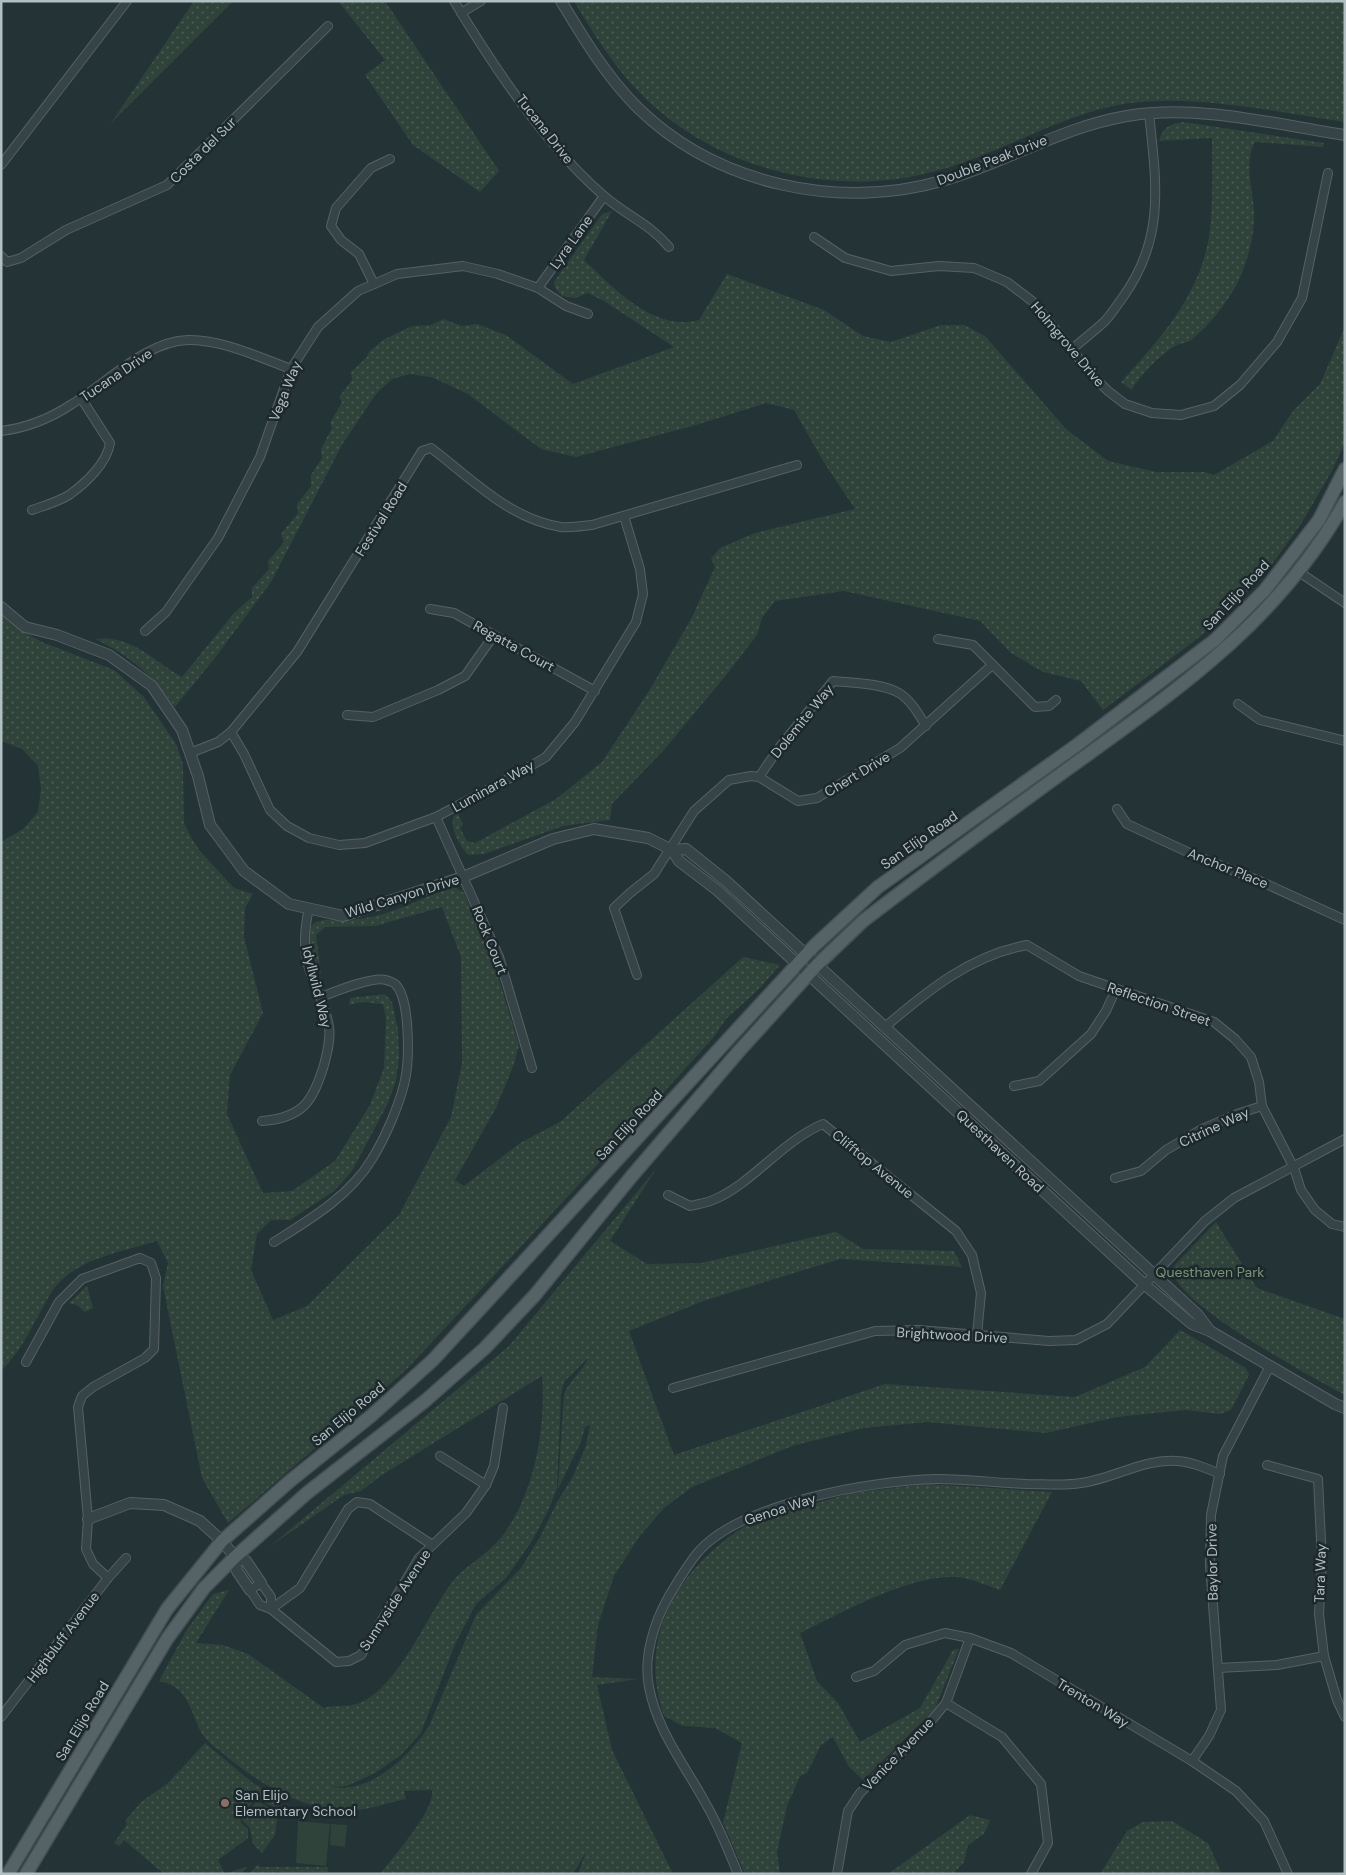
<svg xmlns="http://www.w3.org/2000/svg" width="1346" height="1875" viewBox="0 0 1346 1875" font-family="'DM Sans',sans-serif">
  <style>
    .grass { fill: url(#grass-dots); fill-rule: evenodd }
    .garden { fill: #2f433a }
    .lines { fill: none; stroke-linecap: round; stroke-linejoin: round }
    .minor-casing { stroke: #556165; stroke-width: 10 }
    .tertiary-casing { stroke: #556165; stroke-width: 12 }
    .primary-casing { stroke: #434f53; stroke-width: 15 }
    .minor { stroke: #374447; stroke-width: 8 }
    .tertiary { stroke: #374447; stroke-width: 10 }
    .primary { stroke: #556367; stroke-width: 12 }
    .education-dot { fill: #8d6e63; stroke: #1c282c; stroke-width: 2 }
    .labels { text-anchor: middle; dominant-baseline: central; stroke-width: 5; stroke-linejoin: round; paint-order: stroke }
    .street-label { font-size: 14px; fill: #b2bfc3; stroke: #1c282c }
    .park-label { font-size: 14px; fill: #789673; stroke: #1c282c }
    .poi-label { font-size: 14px; fill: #b2bfc3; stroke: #1c282c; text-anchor: start }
  </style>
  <defs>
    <pattern id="grass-dots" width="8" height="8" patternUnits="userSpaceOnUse" patternTransform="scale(1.25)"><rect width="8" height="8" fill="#2f433a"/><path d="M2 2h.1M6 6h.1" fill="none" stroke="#4b5c55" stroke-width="1.8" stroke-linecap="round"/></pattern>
  </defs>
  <rect width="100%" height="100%" fill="#243336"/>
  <!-- grass -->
  <g class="grass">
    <path d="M 194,1 L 233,1 L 111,123 Z"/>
    <path d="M 338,1 L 385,1 L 499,171 L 480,192 L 413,145 L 365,75 L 385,60 Z"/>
    <path d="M 574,1 L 1345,1 L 1345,122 C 1273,112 1190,92 1118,105 C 1052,118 993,158 928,173 C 828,198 711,167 639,92 C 613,65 593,33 574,1 Z"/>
    <path d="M 1183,122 L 1324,143 L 1323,147 L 1255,142 C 1242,166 1256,196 1254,221 C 1253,242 1246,265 1237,284 C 1226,304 1209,326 1191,340 C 1187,343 1182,343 1177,345 C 1165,350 1137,378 1132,390 L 1121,382 C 1164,335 1207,287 1211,219 C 1213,192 1212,165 1212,138 L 1159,141 C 1163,127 1170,124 1183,122 Z"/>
    <path d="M 612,211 L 584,260 C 614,288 653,332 699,320 L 727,274 L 824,310 L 863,336 L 891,342 L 941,325 L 964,325 L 985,336 L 1066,429 L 1108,461 L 1156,472 L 1205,472 L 1214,475 L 1273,441 L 1293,411 L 1320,384 L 1345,327 L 1345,442 L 1333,469 L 1301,524 L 1264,575 L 1237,602 L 1202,635 L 1103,710 L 1081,681 L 1043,672 L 1011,653 L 980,621 L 844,591 L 775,601 L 762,618 L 757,635 L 727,674 L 662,752 L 612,804 L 610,820 L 563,826 L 484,854 L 468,855 C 460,846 449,828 454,816 L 458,813 L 463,825 L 460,828 L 467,841 L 475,843 L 556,799 L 602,762 L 649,691 L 691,619 L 715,567 L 711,559 L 720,548 L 755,533 L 855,509 L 823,461 L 794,410 L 766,403 L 696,425 L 576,457 L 541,449 L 468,394 L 431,377 L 410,374 L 392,379 L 376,394 L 343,443 L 271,582 L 218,654 L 175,707 C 153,677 130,655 95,639 C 131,634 154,661 182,677 L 234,613 L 252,597 L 252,588 L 269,569 L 268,561 L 284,542 L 281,534 L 298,513 L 297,504 L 311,486 L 311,475 L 322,458 L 321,449 L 332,428 L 330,423 L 342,402 L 339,397 L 352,380 L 351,372 L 367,357 L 369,352 L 383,340 L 412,326 L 431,325 L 443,319 L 462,326 L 477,324 L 506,335 L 573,384 L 674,347 L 604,301 L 588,293 L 575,298 L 562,296 L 555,288 L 554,282 L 602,214 Z"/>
    <path d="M 1,614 L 20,630 L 42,642 L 114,670 L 144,697 L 176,744 L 183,764 L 184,823 L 192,839 L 200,851 L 234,888 L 253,894 L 245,908 L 244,937 L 263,1013 L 230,1075 L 227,1114 L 263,1193 L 292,1191 L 335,1161 L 370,1105 L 384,1068 L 386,1018 L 383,1004 L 363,1002 L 349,1005 L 350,998 L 385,994 L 392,1002 L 398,1030 L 399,1057 L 396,1081 L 387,1105 L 352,1171 L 334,1191 L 290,1220 L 271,1220 L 257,1234 L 251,1270 L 273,1320 L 307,1306 L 399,1215 L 451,1117 L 462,1063 L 461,957 L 442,907 L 375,926 L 325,927 L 316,935 L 321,975 C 315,963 302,936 313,924 C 320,917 346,920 358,919 C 389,916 420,899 449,888 L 456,888 L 464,893 L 497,973 L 519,1045 L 514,1064 L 496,1108 L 455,1180 L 464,1186 L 520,1143 L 560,1122 L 743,957 L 780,965 L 759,989 L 726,1019 L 713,1038 L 623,1137 L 406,1370 L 228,1523 L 202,1478 L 163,1286 L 168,1263 L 157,1241 C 122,1252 72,1259 51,1293 C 35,1319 24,1349 1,1371 L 1,842 L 23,829 L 38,812 L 41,789 L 38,766 L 22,749 L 1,741 Z"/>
    <path d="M 656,1169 L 610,1241 L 647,1264 L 701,1263 L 836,1232 L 863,1249 L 954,1251 L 962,1267 L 840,1259 L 706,1300 L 629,1331 L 674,1455 L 885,1384 L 1075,1397 L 1145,1367 L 1180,1330 L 1246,1368 L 1249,1375 L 1231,1410 L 1220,1414 L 1185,1410 L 1117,1417 L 1046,1433 L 927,1422 L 864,1428 L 792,1446 L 692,1487 L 664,1508 L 639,1537 L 614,1576 L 598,1625 L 592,1677 L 638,1679 L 597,1685 L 612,1750 L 673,1874 L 578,1874 L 586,1852 L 573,1874 L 380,1874 C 392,1858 436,1809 432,1790 L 404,1791 L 406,1799 C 389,1802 370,1810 354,1810 C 306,1812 263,1786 227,1757 C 221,1751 212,1746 207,1740 C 190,1722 194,1687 159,1681 L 186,1631 L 213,1594 L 229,1590 L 196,1643 L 223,1645 L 248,1654 L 324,1708 C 336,1704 347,1708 360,1703 C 399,1686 427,1615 453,1581 C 465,1566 485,1556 498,1541 C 534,1499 546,1430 542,1376 L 382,1475 L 361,1491 L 344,1495 L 269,1547 L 509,1346 ZM 588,1358 C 583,1372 569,1380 564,1394 L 558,1489 L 581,1442 L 585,1427 L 590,1425 L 586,1446 L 572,1478 L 557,1502 L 540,1537 L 521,1568 L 476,1615 L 429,1726 C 410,1756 370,1794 332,1787 L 347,1786 L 375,1773 L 401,1755 L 421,1733 L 455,1644 L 476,1604 L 506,1578 L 532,1541 L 549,1509 L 557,1488 L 561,1395 L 564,1382 Z"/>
    <path d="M 1216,1222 L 1257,1288 L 1345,1319 L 1345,1395 C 1314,1378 1171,1302 1172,1268 Z"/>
    <path d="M 87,1286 L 93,1308 L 85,1312 L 77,1305 L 69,1303 Z"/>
    <path d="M 928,1484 L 1052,1492 L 1000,1590 C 985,1585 969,1577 953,1577 C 907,1576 841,1613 800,1633 L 817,1681 L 838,1703 L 860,1742 L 920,1708 L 953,1650 L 959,1649 L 935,1709 L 863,1780 L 849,1767 L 833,1737 L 821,1745 L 807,1773 L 800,1776 L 787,1806 L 777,1852 L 780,1874 L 745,1874 L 723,1823 L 742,1743 L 715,1728 L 683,1726 L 664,1716 C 635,1634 682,1563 752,1522 L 851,1493 Z"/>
    <path d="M 205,1743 L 253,1783 L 280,1799 L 278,1809 L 256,1798 L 240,1817 L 241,1823 L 248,1829 L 248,1838 L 218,1860 L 225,1874 L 245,1867 L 247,1868 L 240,1874 L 164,1874 L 124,1840 L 119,1846 L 114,1843 L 127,1824 L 125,1821 L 141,1802 L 168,1783 Z"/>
    <path d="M 257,1801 L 278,1813 L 275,1835 L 262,1853 L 253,1844 L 250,1828 L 241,1819 Z"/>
    <path d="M 970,1815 L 990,1820 L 984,1834 L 968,1845 L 964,1862 L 953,1874 L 888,1874 Z"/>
    <path d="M 1172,1821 L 1208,1843 L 1222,1874 L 1100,1874 L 1127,1831 L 1143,1822 Z"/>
    <path d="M 258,1864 L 259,1867 L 327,1867 L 328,1872 L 250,1873 Z"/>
  </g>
  <!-- garden -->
  <g class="garden">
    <path d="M 298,1821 L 330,1824 L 326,1866 L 296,1863 Z"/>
    <path d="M 331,1824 L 347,1825 L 345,1847 L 330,1845 Z"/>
  </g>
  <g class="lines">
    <!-- minor casing -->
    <g class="minor-casing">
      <g id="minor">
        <path d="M 454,1 C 493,66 546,146 603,195 C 625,215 649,223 669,247"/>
        <path d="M 461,13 L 481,1"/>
        <path d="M 1,165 L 127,1"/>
        <path d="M 814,237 L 845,258 L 891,271 L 939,266 L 974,268 L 1007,282 L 1032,301 L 1094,377 L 1108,391 L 1125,404 L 1152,413 L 1181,415 L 1214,406 L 1240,385 L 1277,342 L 1302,298 L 1328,173"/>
        <path d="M 1,256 L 7,262 L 21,258 L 66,230 L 167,185 L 328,26"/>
        <path d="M 374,284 L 359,254 L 341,240 L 331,226 L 336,208 L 371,168 L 390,159"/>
        <path d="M 538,288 L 604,196"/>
        <path d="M 1072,349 C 1083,340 1094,331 1104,322 C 1111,315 1117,305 1123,297 C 1166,237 1156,182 1149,113"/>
        <path d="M 1,431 C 26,428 51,418 72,404 C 107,383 146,341 188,340 C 221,339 261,358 291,369"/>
        <path d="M 32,510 C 43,506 58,502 69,495 C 86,483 107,463 110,443 L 81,398"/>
        <path d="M 1299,572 L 1345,603"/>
        <path d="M 430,609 L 454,613 L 595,691"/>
        <path d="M 145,631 L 166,612 L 218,538 L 260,457 L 291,369 L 318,327 L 358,291 L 397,274 L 463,266 L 498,274 L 538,288 L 566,306 L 588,314"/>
        <path d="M 938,639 L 973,645 L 1035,707 L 1049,706 L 1056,700"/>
        <path d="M 1238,704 L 1260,720 L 1345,741"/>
        <path d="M 347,715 L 373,717 L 438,690 L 465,676 L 494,635"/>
        <path d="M 231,732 L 244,754 L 270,810 L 287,826 L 309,838 L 339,845 L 365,843 L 436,817 L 510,778 L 546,757 L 575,722 L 636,622 L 643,594 L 640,569 L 624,516"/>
        <path d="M 190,753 L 218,742 L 231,732 L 297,652 L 422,451 L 431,448 C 471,478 509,519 561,527 C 571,528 582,526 592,525 L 797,465"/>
        <path d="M 759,777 L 779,748 L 833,681 C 853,683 881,683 899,693 C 911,700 919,715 926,726"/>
        <path d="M 1117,809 L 1127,824 L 1194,855 L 1262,882 L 1345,920"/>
        <path d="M 436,817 L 499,957 L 532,1068"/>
        <path d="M 637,975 L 614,908 L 630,893 L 654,874 L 694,811 L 729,780 L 751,776 L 759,777 L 798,801 L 817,798 L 900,748 L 991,666"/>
        <path d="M 885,1027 C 927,991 971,955 1027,945 L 1079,976 L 1214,1022 L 1235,1039 L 1251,1057 L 1259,1082 L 1262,1106 L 1294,1168 L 1301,1190 L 1315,1210 L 1332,1224 L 1345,1227"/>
        <path d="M 1014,1086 L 1039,1081 L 1091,1034 L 1106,1011 L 1116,989"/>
        <path d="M 262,1121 C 303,1118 313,1101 324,1065 C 327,1053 331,1039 329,1027 C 326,1004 312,983 307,961 C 303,943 305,926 309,908"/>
        <path d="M 1115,1178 L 1141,1171 L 1166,1150 L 1202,1129 L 1237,1114 L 1262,1106"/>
        <path d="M 668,1195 L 690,1206 C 698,1204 706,1203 713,1200 C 752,1184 782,1141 823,1124 L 956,1231 L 972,1255 L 981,1293 L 977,1335"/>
        <path d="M 274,1242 C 309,1220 350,1196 372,1159 C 385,1138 402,1100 406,1075 C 409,1056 410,1000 396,985 C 395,983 389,981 386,980 C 373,976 334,992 321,997"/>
        <path d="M 26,1362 L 59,1302 L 82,1279 L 140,1258 L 151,1263 L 156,1278 L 154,1349 L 145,1358 L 93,1387 L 82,1396 L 78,1407 L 88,1519 L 86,1549 L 93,1564 L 108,1578"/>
        <path d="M 673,1388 L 875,1331 L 919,1330 L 1049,1341 L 1076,1340 L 1107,1324 L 1205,1221 L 1234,1198 L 1345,1139"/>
        <path d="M 440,1456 L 486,1485"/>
        <path d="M 1267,1465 L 1318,1479 L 1322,1561 L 1319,1614 L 1324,1656 L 1337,1700 L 1345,1717"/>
        <path d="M 271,1609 L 271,1597 L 261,1583 L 250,1590 L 260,1605 L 271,1609 L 336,1662 L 349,1661 L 361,1655 L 419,1558 L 466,1513 L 486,1485 L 494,1466 L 503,1408"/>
        <path d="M 271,1609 L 300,1588 L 348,1509 L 357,1502 L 370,1504 L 431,1544"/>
        <path d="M 1218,1668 L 1277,1665 L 1324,1656"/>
        <path d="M 856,1677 L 874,1671 L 905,1645 L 945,1633 L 970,1638 L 1011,1653 L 1192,1761 L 1236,1791 L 1264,1821 L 1288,1874"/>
        <path d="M 946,1703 L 1002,1737 L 1041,1784 L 1048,1843 L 1031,1874"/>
        <path d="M 1,1717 L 108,1578 L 126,1558"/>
        <path d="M 1192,1761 L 1209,1736 L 1221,1710 L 1210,1565 L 1211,1515 L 1223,1456 L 1270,1366"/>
        <path d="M 738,1874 C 728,1850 719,1826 706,1804 C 685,1765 657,1731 649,1687 C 643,1658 654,1622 669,1596 C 678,1581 687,1565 699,1551 C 742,1503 874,1480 937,1479 C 967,1479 997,1483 1027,1484 C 1045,1484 1063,1486 1081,1483 C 1113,1479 1144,1458 1177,1461 C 1192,1462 1206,1468 1220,1474"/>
        <path d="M 837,1874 L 848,1811 L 860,1793 L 921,1733 L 946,1703 L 970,1638"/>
      </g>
    </g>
    <!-- tertiary casing -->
    <g class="tertiary-casing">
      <g id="tertiary">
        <path d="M 561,1 C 584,39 606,76 638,108 C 717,185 840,211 945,180 C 1007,162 1062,127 1127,116 C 1199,104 1273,124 1345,135"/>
        <path d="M 1,607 L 25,627 L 57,635 L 109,655 L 152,686 L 182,730 L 198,776 L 210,825 L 244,871 L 289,904 L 343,916 L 463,877 L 553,839 L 594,829 L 648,838 L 672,850 L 686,849 L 726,881 L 1198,1315 L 1210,1331"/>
        <path d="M 672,850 L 679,861 L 717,890 L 1145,1285 L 1192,1324 L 1210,1331 L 1335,1404 L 1345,1408"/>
        <path d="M 88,1519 L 130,1503 L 164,1505 L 200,1521 L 222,1541 L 235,1557 L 237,1571 L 250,1590"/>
        <path d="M 235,1557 L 246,1561 L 261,1583"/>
      </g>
    </g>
    <!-- primary casing -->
    <g class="primary-casing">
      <g id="primary">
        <path d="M 8,1874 L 167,1609 L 222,1541 L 290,1481 L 371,1416 L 433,1360 L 814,946 L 878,887 L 1077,745 L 1215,640 L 1265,590 L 1319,520 L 1345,469"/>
        <path d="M 26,1874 L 167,1639 L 204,1588 L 235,1557 L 307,1493 L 425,1401 L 485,1348 L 535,1295 L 631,1177 L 740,1050 L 817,965 L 863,921 C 931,869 1000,818 1069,768 C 1177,690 1278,622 1345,502"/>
      </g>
    </g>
    <!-- minor -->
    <use href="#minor" class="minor"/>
    <!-- tertiary -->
    <use href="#tertiary" class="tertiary"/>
    <!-- primary -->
    <use href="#primary" class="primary"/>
  </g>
  <!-- markers -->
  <circle class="education-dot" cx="225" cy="1803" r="5"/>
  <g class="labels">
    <!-- street labels -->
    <g class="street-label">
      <text transform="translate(545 129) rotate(52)">Tucana Drive</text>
      <text transform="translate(203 150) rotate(-45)">Costa del Sur</text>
      <text transform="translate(992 160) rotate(-21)">Double Peak Drive</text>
      <text transform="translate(571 242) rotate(-54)">Lyra Lane</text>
      <text transform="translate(1068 344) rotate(50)">Holmgrove Drive</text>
      <text transform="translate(116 375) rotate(-34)">Tucana Drive</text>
      <text transform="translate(285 391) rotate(-68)">Vega Way</text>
      <text transform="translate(381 519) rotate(-58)">Festival Road</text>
      <text transform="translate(1236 595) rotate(-47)">San Elijo Road</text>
      <text transform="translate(514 646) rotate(29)">Regatta Court</text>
      <text transform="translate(802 721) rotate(-51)">Dolemite Way</text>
      <text transform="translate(857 774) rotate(-31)">Chert Drive</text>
      <text transform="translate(493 786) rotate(-29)">Luminara Way</text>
      <text transform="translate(919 840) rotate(-35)">San Elijo Road</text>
      <text transform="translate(1228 868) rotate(22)">Anchor Place</text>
      <text transform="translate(402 896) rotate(-17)">Wild Canyon Drive</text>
      <text transform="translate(490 940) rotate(68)">Rock Court</text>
      <text transform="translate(317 987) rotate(76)">Idyllwild Way</text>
      <text transform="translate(1159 1004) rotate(19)">Reflection Street</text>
      <text transform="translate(629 1125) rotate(-47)">San Elijo Road</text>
      <text transform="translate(1214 1127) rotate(-25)">Citrine Way</text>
      <text transform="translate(1000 1151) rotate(43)">Questhaven Road</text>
      <text transform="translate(873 1164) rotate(39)">Clifftop Avenue</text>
      <text transform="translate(952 1335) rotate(3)">Brightwood Drive</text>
      <text transform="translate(348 1414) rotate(-40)">San Elijo Road</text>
      <text transform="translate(780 1509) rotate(-18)">Genoa Way</text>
      <text transform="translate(1212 1562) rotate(-91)">Baylor Drive</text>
      <text transform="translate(1320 1573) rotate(-88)">Tara Way</text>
      <text transform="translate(395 1600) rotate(-57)">Sunnyside Avenue</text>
      <text transform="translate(63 1637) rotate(-53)">Highbluff Avenue</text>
      <text transform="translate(1093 1703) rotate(31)">Trenton Way</text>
      <text transform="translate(82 1721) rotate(-59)">San Elijo Road</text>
      <text transform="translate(898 1754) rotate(-46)">Venice Avenue</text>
    </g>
    <!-- park labels -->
    <g class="park-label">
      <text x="1210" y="1272">Questhaven Park</text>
    </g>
    <!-- poi labels -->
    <g class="poi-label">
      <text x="235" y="1795">San Elijo<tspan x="235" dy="16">Elementary School</tspan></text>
    </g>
  </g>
  <!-- border -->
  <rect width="1346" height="1875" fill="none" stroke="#b2bfc3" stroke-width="5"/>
</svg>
